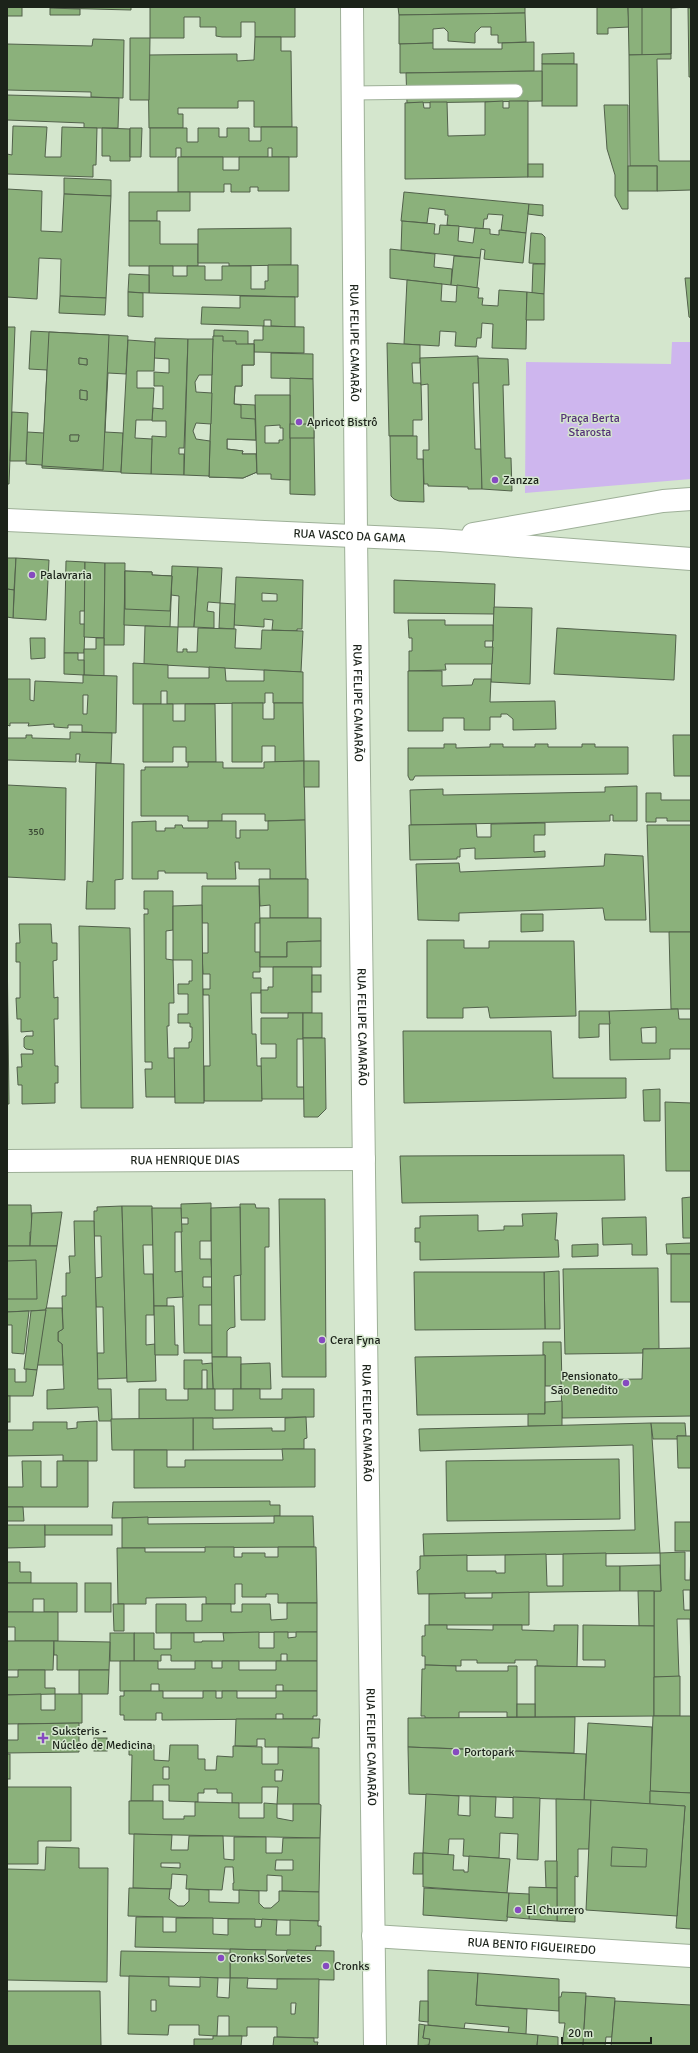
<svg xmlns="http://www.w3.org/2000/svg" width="698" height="2053" viewBox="0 0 698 2053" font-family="Signika,sans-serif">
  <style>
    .green { fill: #ceb6ee }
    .building { fill: #8bb17b; stroke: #52614b; fill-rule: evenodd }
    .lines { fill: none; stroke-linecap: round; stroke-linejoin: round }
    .lane-casing { stroke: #9eb098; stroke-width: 15 }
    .street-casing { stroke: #9eb098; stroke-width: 24 }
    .secondary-casing { stroke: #9eb098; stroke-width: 24 }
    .lane { stroke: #fff; stroke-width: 13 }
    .street { stroke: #fff; stroke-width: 22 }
    .secondary { stroke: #fff; stroke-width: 22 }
    .poi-dot { fill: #864ac0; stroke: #d4e6cd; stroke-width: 1.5 }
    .labels { text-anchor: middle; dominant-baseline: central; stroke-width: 3; stroke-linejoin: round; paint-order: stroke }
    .number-label { font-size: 10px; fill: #384632 }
    .street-label { font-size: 12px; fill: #1c231a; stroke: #d4e6cd }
    .park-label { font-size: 12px; fill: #553278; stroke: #d4e6cd }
    .poi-label { font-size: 12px; fill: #1c231a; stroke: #d4e6cd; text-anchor: start }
  </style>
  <rect width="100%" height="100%" fill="#d4e6cd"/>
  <!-- green -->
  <path class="green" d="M 672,342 L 691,342 L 691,479 L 525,493 L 526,362 L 671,364 Z"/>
  <!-- building -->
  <g class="building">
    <rect x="7" y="7" width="15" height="9"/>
    <path d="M 54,7 L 131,7 L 131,10 L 54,8 Z"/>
    <path d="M 150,7 L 295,7 L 295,37 L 255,37 L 255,22 L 241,22 L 241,37 L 222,37 L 216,36 L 216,27 L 200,27 L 200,17 L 184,17 L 184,38 L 150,38 Z"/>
    <path d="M 398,7 L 525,7 L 525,13 L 399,15 Z"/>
    <path d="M 597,7 L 628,7 L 629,27 L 608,28 L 608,34 L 597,34 Z"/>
    <path d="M 628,7 L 688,7 L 671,8 L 671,54 L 629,55 Z"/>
    <path d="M 642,7 L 671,7 L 671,54 L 642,55 Z"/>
    <path d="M 50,8 L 80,9 L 80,15 L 50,15 Z"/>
    <path d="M 688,8 L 691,8 L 691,77 L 689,77 Z"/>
    <path d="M 525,13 L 526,42 L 498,43 L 498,35 L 491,35 L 491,27 L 481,27 L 475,33 L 475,43 L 448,41 L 448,32 L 444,28 L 433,29 L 433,43 L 399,44 L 399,15 Z"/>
    <path d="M 255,37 L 281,37 L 281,51 L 291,51 L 292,127 L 254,127 L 254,101 L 238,101 L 238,108 L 178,108 L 178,114 L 183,114 L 183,128 L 149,128 L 148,55 L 237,54 L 237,61 L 254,60 Z"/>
    <path d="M 130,38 L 150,38 L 149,100 L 130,100 Z"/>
    <path d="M 93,39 L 124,40 L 123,98 L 91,97 L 91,92 L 7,90 L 7,44 L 92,46 Z"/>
    <path d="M 534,42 L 534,71 L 400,73 L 400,44 L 433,43 L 433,49 L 502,49 L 502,43 Z"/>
    <path d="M 574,53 L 574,64 L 542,64 L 542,54 Z"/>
    <path d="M 671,54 L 671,59 L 657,59 L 659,161 L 691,161 L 691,190 L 657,191 L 657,166 L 630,166 L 629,55 Z"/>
    <rect x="542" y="64" width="35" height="42"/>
    <path d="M 542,71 L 542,101 L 407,103 L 406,73 Z"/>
    <path d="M 7,95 L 119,98 L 118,128 L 84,128 L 84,123 L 7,120 Z"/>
    <path d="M 503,101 L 503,108 L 509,108 L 509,101 L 528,101 L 528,177 L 405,179 L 405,103 L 423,102 L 424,108 L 430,108 L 430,102 L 447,102 L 448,136 L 485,135 L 485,102 Z"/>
    <path d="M 604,105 L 628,105 L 628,209 L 622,209 L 615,196 L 615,175 L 607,149 Z"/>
    <path d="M 13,126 L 47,127 L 45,157 L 61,157 L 62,127 L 97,128 L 96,165 L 93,165 L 93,177 L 7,174 L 7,154 L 12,155 Z"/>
    <path d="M 261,127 L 297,127 L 297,157 L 272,157 L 272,148 L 268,148 L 268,157 L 181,157 L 181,148 L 176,148 L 176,157 L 150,157 L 150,128 L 187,128 L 187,142 L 198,142 L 198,128 L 219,128 L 219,137 L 227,137 L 227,128 L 249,128 L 249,141 L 261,141 Z"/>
    <path d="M 102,128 L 130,129 L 130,161 L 110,161 L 110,156 L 102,156 Z"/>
    <path d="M 130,128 L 142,128 L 141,157 L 130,157 Z"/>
    <path d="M 178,157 L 223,157 L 223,170 L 239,170 L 239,157 L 289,157 L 289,191 L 258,191 L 258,187 L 250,187 L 250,192 L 231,192 L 231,184 L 224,184 L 224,192 L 178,192 Z"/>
    <rect x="528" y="164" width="15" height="13"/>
    <rect x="628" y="166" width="29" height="25"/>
    <path d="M 64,178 L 111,180 L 111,196 L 64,194 Z"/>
    <path d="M 7,189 L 42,191 L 41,231 L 62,232 L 64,194 L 111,196 L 106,298 L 60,296 L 61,259 L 39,258 L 37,299 L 7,297 Z"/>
    <path d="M 129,192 L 190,192 L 190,211 L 157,211 L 157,221 L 129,221 Z"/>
    <path d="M 404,192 L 529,204 L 526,233 L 501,230 L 503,215 L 488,214 L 487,219 L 484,219 L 483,229 L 447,225 L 448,215 L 445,215 L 445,210 L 429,208 L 427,223 L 401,221 Z"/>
    <path d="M 529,204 L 543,205 L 543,216 L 528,214 Z"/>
    <path d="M 129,221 L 160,221 L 160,244 L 198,244 L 198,266 L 129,266 Z"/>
    <path d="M 402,221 L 435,224 L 434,234 L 439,234 L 440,225 L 459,226 L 458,241 L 473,243 L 475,228 L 490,229 L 490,234 L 499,235 L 499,230 L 526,233 L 523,263 L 484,259 L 485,250 L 481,249 L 480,258 L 401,250 Z"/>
    <path d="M 291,228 L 291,265 L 229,266 L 229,263 L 198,263 L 198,229 Z"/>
    <path d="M 531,233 L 542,234 L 545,237 L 545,264 L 529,263 Z"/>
    <path d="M 390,249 L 435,254 L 434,267 L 452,269 L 451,285 L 390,278 Z"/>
    <path d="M 454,256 L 480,258 L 477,288 L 451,285 Z"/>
    <path d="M 533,264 L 545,264 L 544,294 L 532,293 Z"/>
    <path d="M 268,265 L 298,265 L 298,297 L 149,293 L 149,266 L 173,266 L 173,276 L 187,276 L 187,266 L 205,266 L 205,280 L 222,280 L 222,266 L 251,266 L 251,289 L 265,289 L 265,281 L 268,281 Z"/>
    <path d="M 129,274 L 149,275 L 149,293 L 128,292 Z"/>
    <path d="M 685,278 L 691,278 L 691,318 L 689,317 Z"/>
    <path d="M 407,280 L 442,284 L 441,301 L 456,302 L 457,285 L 479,288 L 478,298 L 483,298 L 482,305 L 498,306 L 499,290 L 527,292 L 526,349 L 492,348 L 493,324 L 482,323 L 481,338 L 477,338 L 476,347 L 455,346 L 456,332 L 440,331 L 439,346 L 404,344 Z"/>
    <path d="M 128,292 L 143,293 L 143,317 L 128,316 Z"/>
    <path d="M 527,292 L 544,294 L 544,320 L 526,320 Z"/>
    <path d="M 60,296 L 106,298 L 105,315 L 59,313 Z"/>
    <path d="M 240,296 L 295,297 L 295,327 L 271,326 L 271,320 L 264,320 L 264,326 L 201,324 L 202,307 L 240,308 Z"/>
    <path d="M 263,326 L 304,327 L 304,353 L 254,352 L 254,340 L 263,340 Z"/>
    <path d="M 7,327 L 15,327 L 9,484 L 7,484 Z"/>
    <path d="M 214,330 L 248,331 L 248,344 L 254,344 L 254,365 L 242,365 L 242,386 L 235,386 L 234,404 L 255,405 L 256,440 L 227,439 L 227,449 L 243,451 L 242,454 L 256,454 L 257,472 L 243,478 L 209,477 Z"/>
    <path d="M 31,331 L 128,336 L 126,374 L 108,373 L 105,432 L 123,433 L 121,472 L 42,468 L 42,465 L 26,464 L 27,432 L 44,433 L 47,370 L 29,369 Z"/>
    <path d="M 49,332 L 109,335 L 103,470 L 42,466 ZM 79,358 L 87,359 L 87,365 L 79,364 ZM 80,390 L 87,391 L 87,400 L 80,399 ZM 70,435 L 79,435 L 78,441 L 70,441 Z"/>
    <path d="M 213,336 L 223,336 L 223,341 L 236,341 L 236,344 L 254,344 L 254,365 L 242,365 L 242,386 L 235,386 L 234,404 L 241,405 L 241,418 L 255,419 L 256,440 L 227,439 L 227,449 L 243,451 L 242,454 L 256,454 L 257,472 L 243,478 L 209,477 Z"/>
    <path d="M 155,338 L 188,339 L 184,448 L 179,448 L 179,454 L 184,454 L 184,475 L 151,474 L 152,436 L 166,437 L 166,421 L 152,421 L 153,408 L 163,409 L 163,386 L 154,386 L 154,372 L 169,373 L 169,359 L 154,358 Z"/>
    <path d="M 188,339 L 213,339 L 212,375 L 199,375 L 195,382 L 196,392 L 212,393 L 211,424 L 196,423 L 193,431 L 196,439 L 210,441 L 209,476 L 184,475 Z"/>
    <path d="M 128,340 L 155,342 L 154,371 L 137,371 L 137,388 L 154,388 L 152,420 L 136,420 L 135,438 L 152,439 L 151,474 L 121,473 Z"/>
    <path d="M 387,343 L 420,345 L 420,363 L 412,363 L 413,383 L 421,383 L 422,420 L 413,420 L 413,436 L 389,436 Z"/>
    <path d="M 271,353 L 313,354 L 313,379 L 271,378 Z"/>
    <path d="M 478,356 L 479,383 L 473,383 L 475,449 L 481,449 L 482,489 L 468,489 L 468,487 L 428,486 L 428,484 L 424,484 L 423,450 L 429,450 L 428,384 L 421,385 L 420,358 Z"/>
    <path d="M 79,358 L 87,359 L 87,365 L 79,364 Z"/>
    <path d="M 478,358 L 508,359 L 509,385 L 503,385 L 505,458 L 511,458 L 512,491 L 482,489 Z"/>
    <path d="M 290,378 L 313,379 L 315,495 L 290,494 Z"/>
    <path d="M 80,390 L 87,391 L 87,400 L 80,399 Z"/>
    <path d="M 255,395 L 290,395 L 290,480 L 271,479 L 271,474 L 257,474 ZM 280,425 L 280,428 L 283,428 L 283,440 L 279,440 L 279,443 L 265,443 L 265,426 Z"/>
    <path d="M 12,412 L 28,413 L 26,461 L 10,461 Z"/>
    <rect x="290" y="424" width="24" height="14"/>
    <path d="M 70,435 L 79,435 L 78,441 L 70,441 Z"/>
    <path d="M 390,436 L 417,436 L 417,459 L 423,459 L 424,502 L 399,501 L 394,499 L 391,496 Z"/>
    <path d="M 7,558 L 16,558 L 14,590 L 7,589 Z"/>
    <path d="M 16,558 L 49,560 L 46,620 L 13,618 Z"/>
    <path d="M 66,561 L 85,562 L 85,611 L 80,611 L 80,624 L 85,624 L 84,653 L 64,653 Z"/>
    <path d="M 85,562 L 105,563 L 104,638 L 84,637 Z"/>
    <path d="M 105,563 L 125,563 L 124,645 L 104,645 Z"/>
    <path d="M 172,566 L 198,567 L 194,627 L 178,627 L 179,596 L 171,595 Z"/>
    <path d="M 198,567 L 222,568 L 220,603 L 208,602 L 207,611 L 214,612 L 214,628 L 194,627 Z"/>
    <path d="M 125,571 L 152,572 L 152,575 L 172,576 L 170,627 L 124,625 Z"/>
    <path d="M 125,571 L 152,572 L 152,575 L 172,576 L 170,611 L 125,609 Z"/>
    <path d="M 236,577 L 303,580 L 302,629 L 297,629 L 297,631 L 272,630 L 273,620 L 264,619 L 264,627 L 234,625 ZM 262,593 L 277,594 L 277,601 L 262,601 Z"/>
    <path d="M 394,580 L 495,584 L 494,614 L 394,613 Z"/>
    <path d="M 7,589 L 14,590 L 13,618 L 7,617 Z"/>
    <path d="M 220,603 L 235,604 L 234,629 L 219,628 Z"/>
    <path d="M 494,607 L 532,608 L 530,684 L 491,682 Z"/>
    <path d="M 408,620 L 445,620 L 445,625 L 493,625 L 493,641 L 485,641 L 485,647 L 493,647 L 492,664 L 445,664 L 446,670 L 409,671 L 409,651 L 412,651 L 412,638 L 409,638 Z"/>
    <path d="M 145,626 L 178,627 L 177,652 L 183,652 L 183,649 L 187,649 L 187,652 L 197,652 L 198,628 L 236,629 L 235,648 L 261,649 L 262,630 L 303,631 L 301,672 L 144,664 Z"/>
    <path d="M 557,628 L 676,635 L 674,680 L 554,674 Z"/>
    <path d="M 30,638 L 45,638 L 45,658 L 31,659 Z"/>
    <path d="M 96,638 L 104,638 L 104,676 L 84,675 L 84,649 L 96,649 Z"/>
    <path d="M 64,653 L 78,653 L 78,660 L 84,660 L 84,675 L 64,674 Z"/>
    <path d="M 133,663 L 168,665 L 168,678 L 209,678 L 209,667 L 225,668 L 226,681 L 264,681 L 264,670 L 303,672 L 303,703 L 273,703 L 273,693 L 265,693 L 265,703 L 167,704 L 167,691 L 161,691 L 161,704 L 133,704 Z"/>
    <path d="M 408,671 L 442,671 L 442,686 L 472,685 L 474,679 L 491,679 L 490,702 L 555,701 L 556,729 L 513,730 L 513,719 L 507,714 L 501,714 L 501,717 L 490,717 L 490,730 L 464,730 L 464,718 L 443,718 L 443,731 L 408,731 Z"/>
    <path d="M 83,675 L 117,676 L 116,733 L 82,732 L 82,725 L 68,725 L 68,728 L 54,727 L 54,724 L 28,726 L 29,723 L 10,723 L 10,726 L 7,725 L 7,679 L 30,679 L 30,700 L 34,701 L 35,681 L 83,683 ZM 83,695 L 88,695 L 87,714 L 83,714 Z"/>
    <path d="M 232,703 L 263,703 L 263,719 L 274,719 L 274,703 L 303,703 L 304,761 L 275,762 L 275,746 L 262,746 L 262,762 L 232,762 Z"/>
    <path d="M 143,704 L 173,704 L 173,721 L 185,721 L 185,704 L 215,704 L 216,762 L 186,762 L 186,747 L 173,747 L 173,762 L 143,762 Z"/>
    <path d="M 70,732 L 112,733 L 111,763 L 79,762 L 80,754 L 76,754 L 76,762 L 7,760 L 7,738 L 26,738 L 26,735 L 32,735 L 32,738 L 70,739 Z"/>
    <path d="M 673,735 L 691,735 L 691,776 L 674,776 Z"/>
    <path d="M 444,744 L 456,744 L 456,748 L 490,747 L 490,744 L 503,744 L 503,747 L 535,747 L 535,744 L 548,744 L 548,747 L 582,747 L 582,744 L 595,744 L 595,747 L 628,747 L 628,774 L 415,776 L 413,780 L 410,780 L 408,776 L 408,748 L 444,748 Z"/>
    <path d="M 304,761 L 305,820 L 265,821 L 265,814 L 222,814 L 222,821 L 188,821 L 188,816 L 141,816 L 141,770 L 145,770 L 145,767 L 188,767 L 188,762 L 223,762 L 223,768 L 264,768 L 264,762 Z"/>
    <rect x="304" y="761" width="15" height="26"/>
    <path d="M 96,763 L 124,764 L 123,879 L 115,880 L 115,909 L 86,909 L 87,881 L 93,882 Z"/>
    <path d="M 7,785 L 66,788 L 65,880 L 7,877 Z"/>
    <path d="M 637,786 L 637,821 L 613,821 L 613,815 L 610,815 L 610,821 L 411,825 L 410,790 L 443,789 L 443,795 L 605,792 L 605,787 Z"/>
    <path d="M 646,793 L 661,793 L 661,800 L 691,800 L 691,821 L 667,821 L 667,818 L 656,818 L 656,822 L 646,822 Z"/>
    <path d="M 305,820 L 306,879 L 270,879 L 270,869 L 239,869 L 239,862 L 235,862 L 236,879 L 207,879 L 207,873 L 165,873 L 165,871 L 158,871 L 158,879 L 132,879 L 132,822 L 156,821 L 156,831 L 165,831 L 165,828 L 175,828 L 175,825 L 182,825 L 183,828 L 208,828 L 208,821 L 236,821 L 236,838 L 240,838 L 240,830 L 268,830 L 268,821 Z"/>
    <path d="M 545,823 L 545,835 L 534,835 L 534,852 L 545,851 L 545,857 L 475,859 L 475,848 L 460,849 L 460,857 L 457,857 L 457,859 L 410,860 L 409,825 L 476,824 L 477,837 L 491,837 L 491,824 Z"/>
    <path d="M 647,825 L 691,825 L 691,932 L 650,932 Z"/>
    <path d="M 605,854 L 643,856 L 646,920 L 605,920 L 603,908 L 459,913 L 459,921 L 418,920 L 416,864 L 459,863 L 460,872 L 604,866 Z"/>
    <path d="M 259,879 L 308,879 L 308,918 L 270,918 L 270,905 L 260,906 Z"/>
    <path d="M 202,886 L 259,886 L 260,923 L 255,923 L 255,952 L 260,952 L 260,972 L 253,972 L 253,978 L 261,978 L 261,993 L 251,993 L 252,1034 L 256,1034 L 257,1066 L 262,1066 L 262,1101 L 204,1101 L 204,1066 L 210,1066 L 209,995 L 203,995 L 203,989 L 210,989 L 210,974 L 203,974 L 202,953 L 208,953 L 208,923 L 202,923 Z"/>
    <path d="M 144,891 L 173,891 L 173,930 L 166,931 L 166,959 L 173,960 L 174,1003 L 169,1003 L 169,1026 L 167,1026 L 168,1058 L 175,1058 L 175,1097 L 146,1097 L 145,1069 L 152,1069 L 152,1062 L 145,1062 L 144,914 L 148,914 L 148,909 L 144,909 Z"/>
    <path d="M 202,905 L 204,1103 L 175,1103 L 174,1048 L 189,1048 L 189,1042 L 191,1042 L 192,1038 L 192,1027 L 190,1027 L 190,1023 L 178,1023 L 178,1014 L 188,1014 L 188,994 L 178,994 L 178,984 L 189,984 L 189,981 L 192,981 L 192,960 L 173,960 L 173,906 Z"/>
    <path d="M 521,914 L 543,914 L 543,931 L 521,932 Z"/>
    <path d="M 260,918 L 321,918 L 321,941 L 287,942 L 287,957 L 260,957 Z"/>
    <path d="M 19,924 L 51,924 L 52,943 L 57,943 L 57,960 L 53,961 L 54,998 L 58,997 L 58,1019 L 54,1019 L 55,1066 L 58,1066 L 58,1083 L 55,1083 L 55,1103 L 22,1104 L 22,1085 L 18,1085 L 17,1067 L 22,1067 L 21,1054 L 33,1054 L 33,1050 L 26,1049 L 24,1047 L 24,1038 L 26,1036 L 33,1036 L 33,1031 L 21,1032 L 21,1019 L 17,1019 L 16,998 L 20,998 L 20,962 L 16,962 L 16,943 L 20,943 Z"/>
    <path d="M 79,926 L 130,928 L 133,1108 L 81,1108 Z"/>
    <path d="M 669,932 L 691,932 L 691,1009 L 671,1009 Z"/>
    <path d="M 7,940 L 9,1104 L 7,1104 Z"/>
    <path d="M 427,940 L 464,940 L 464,948 L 489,948 L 489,941 L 574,941 L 576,1016 L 490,1018 L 488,1007 L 463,1008 L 463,1018 L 427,1018 Z"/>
    <path d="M 321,941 L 321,967 L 260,967 L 260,957 L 287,957 L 287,942 Z"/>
    <path d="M 273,967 L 312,967 L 312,1013 L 261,1013 L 261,990 L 268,990 L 268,987 L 273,987 Z"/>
    <rect x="312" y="975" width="9" height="17"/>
    <path d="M 678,1009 L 679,1019 L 691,1019 L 691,1049 L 670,1049 L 670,1059 L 610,1060 L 609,1011 ZM 656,1027 L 656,1043 L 642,1043 L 641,1028 Z"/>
    <path d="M 579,1011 L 609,1011 L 610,1024 L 599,1024 L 599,1037 L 579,1038 Z"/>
    <path d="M 288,1013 L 303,1013 L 303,1039 L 297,1039 L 297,1087 L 304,1087 L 304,1099 L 262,1099 L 261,1058 L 276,1058 L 276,1044 L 261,1044 L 261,1018 L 288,1018 Z"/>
    <rect x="303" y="1013" width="19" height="25"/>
    <path d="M 403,1031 L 551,1031 L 553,1078 L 626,1078 L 626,1098 L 404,1103 Z"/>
    <path d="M 303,1038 L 325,1038 L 326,1109 L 318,1117 L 304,1117 Z"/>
    <path d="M 660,1089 L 660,1121 L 644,1121 L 643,1090 Z"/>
    <path d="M 665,1102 L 691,1103 L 691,1171 L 666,1171 Z"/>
    <path d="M 624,1155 L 625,1200 L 402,1203 L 400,1156 Z"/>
    <path d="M 691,1197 L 691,1238 L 683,1238 L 682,1198 Z"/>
    <path d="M 279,1199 L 325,1199 L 326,1377 L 282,1377 Z"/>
    <path d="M 211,1203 L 211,1241 L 200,1241 L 200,1259 L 211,1259 L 212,1277 L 203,1277 L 203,1287 L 212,1287 L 212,1305 L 199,1305 L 199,1325 L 212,1325 L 212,1353 L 184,1353 L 181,1224 L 188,1224 L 188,1218 L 181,1218 L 181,1204 Z"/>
    <path d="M 240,1204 L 255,1204 L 256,1208 L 269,1208 L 269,1247 L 265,1247 L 265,1320 L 241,1320 Z"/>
    <path d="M 7,1205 L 31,1205 L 32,1232 L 30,1232 L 30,1246 L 7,1246 Z"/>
    <path d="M 122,1206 L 127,1378 L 97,1379 L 97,1353 L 104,1353 L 103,1307 L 96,1307 L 95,1278 L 102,1277 L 101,1236 L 94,1236 L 94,1211 L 97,1211 L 97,1207 Z"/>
    <path d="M 122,1206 L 152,1206 L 153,1245 L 143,1245 L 144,1274 L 153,1274 L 154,1315 L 146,1315 L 146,1345 L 155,1344 L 156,1381 L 127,1382 Z"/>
    <path d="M 240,1207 L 241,1275 L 234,1276 L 235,1327 L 230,1328 L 227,1331 L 227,1357 L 212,1357 L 211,1208 Z"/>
    <path d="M 152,1208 L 181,1208 L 182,1232 L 175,1232 L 175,1272 L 182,1271 L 183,1297 L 167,1298 L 167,1306 L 154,1306 Z"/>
    <path d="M 62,1212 L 57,1246 L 30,1246 L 32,1213 Z"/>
    <path d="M 557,1213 L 555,1240 L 558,1240 L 559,1257 L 420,1260 L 420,1242 L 415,1242 L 415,1228 L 420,1228 L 420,1216 L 478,1215 L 478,1231 L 504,1230 L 504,1226 L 523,1226 L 522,1214 Z"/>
    <path d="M 646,1217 L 647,1255 L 632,1255 L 632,1244 L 603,1245 L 602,1218 Z"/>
    <path d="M 74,1221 L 94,1221 L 98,1389 L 111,1389 L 112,1421 L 99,1421 L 98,1407 L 47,1409 L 47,1390 L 64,1389 L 62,1344 L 58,1341 L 58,1332 L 63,1329 L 62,1296 L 66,1296 L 66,1273 L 70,1273 L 69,1256 L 75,1256 Z"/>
    <path d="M 691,1243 L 691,1254 L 667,1254 L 666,1244 Z"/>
    <path d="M 598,1244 L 598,1256 L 572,1257 L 572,1245 Z"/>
    <path d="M 7,1246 L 57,1246 L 46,1310 L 7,1312 Z"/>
    <rect x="671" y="1254" width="20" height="48"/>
    <path d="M 36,1260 L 37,1299 L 7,1299 L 7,1261 Z"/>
    <path d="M 658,1268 L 659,1349 L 643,1349 L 643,1353 L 565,1354 L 563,1269 Z"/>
    <path d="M 559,1271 L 560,1329 L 545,1329 L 544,1272 Z"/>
    <path d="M 414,1272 L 544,1272 L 545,1329 L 415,1330 Z"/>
    <path d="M 154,1306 L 174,1306 L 175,1345 L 178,1345 L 178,1355 L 155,1355 Z"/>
    <path d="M 46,1308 L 62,1308 L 63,1329 L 58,1332 L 58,1341 L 62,1344 L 63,1365 L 37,1365 Z"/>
    <path d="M 46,1310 L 37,1370 L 24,1369 L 31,1311 Z"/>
    <path d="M 29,1311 L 24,1354 L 12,1353 L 12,1325 L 7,1325 L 7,1312 Z"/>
    <path d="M 543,1342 L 561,1342 L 562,1386 L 545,1386 L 545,1355 L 543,1355 Z"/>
    <path d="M 691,1348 L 691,1416 L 562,1418 L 561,1380 L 642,1379 L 643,1349 Z"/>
    <path d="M 545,1355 L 545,1414 L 417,1415 L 415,1357 Z"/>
    <path d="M 212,1357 L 241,1357 L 241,1389 L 213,1389 Z"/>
    <path d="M 184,1360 L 202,1360 L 202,1364 L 212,1363 L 213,1389 L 207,1389 L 207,1370 L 202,1370 L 202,1389 L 184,1389 Z"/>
    <path d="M 270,1363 L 271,1389 L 241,1389 L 241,1364 Z"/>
    <path d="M 7,1369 L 15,1369 L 15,1382 L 26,1382 L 26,1369 L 37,1370 L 33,1396 L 7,1396 Z"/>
    <path d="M 139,1389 L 166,1389 L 166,1400 L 188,1400 L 188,1389 L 215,1389 L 215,1410 L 233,1410 L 233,1389 L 260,1389 L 260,1399 L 282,1399 L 282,1389 L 314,1389 L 314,1417 L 139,1419 Z"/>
    <rect x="7" y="1396" width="3" height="26"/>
    <path d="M 562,1401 L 562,1426 L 528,1426 L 528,1414 L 545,1414 L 545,1402 Z"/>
    <path d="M 306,1417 L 307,1438 L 304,1439 L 304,1449 L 193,1450 L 193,1418 L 213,1418 L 213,1429 L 272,1428 L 272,1431 L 285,1431 L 285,1418 Z"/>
    <path d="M 193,1418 L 193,1450 L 112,1450 L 111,1419 Z"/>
    <path d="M 97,1421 L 97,1461 L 63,1461 L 63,1455 L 7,1456 L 7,1430 L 33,1430 L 33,1422 L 67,1422 L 67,1429 L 77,1428 L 77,1422 Z"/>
    <path d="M 651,1423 L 660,1553 L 424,1556 L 423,1534 L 635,1530 L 633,1445 L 420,1451 L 419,1429 Z"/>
    <path d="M 651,1423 L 685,1423 L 686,1436 L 677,1436 L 678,1439 L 653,1439 Z"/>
    <path d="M 677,1436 L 691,1436 L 691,1468 L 678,1468 Z"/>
    <path d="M 282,1449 L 315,1449 L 315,1487 L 134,1488 L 134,1450 L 167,1450 L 167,1467 L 185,1467 L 185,1460 L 283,1460 Z"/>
    <path d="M 619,1459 L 620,1519 L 447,1521 L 446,1461 Z"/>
    <path d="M 22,1461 L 41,1461 L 41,1487 L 57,1487 L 57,1461 L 88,1461 L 88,1507 L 7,1507 L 7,1487 L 23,1487 Z"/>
    <path d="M 270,1501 L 270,1505 L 280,1505 L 280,1516 L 112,1518 L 113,1502 Z"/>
    <path d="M 7,1507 L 23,1507 L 24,1521 L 7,1521 Z"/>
    <path d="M 274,1516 L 313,1516 L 314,1547 L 122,1548 L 122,1518 L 148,1517 L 148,1524 L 274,1523 Z"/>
    <rect x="675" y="1522" width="16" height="29"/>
    <path d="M 7,1525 L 45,1525 L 45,1547 L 7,1548 Z"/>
    <rect x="45" y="1525" width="67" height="10"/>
    <path d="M 205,1547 L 234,1547 L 234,1557 L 242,1557 L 242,1553 L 265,1553 L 265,1557 L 278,1557 L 278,1547 L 316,1547 L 317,1603 L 278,1603 L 278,1594 L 266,1594 L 266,1597 L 242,1597 L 242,1584 L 235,1584 L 235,1604 L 206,1604 L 206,1597 L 146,1598 L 146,1604 L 118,1604 L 117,1548 L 145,1548 L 145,1552 L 205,1552 Z"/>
    <path d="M 685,1552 L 685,1580 L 690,1580 L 691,1552 L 691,1674 L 690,1619 L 677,1619 L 679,1677 L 654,1677 L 654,1591 L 661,1591 L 660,1553 ZM 683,1590 L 690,1590 L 690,1610 L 684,1610 Z"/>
    <path d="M 606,1553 L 606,1566 L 620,1566 L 620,1591 L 418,1594 L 417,1571 L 420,1569 L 420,1556 L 467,1555 L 467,1571 L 496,1571 L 496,1573 L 505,1573 L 505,1555 L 546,1554 L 547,1586 L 563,1586 L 563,1554 Z"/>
    <path d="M 7,1562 L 20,1562 L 20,1572 L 31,1572 L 31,1583 L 7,1583 Z"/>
    <path d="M 660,1565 L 661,1591 L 620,1591 L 620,1566 Z"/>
    <path d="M 7,1583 L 77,1583 L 77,1612 L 44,1612 L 44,1599 L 33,1599 L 33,1612 L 7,1612 Z"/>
    <rect x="85" y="1583" width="26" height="29"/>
    <path d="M 638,1591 L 654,1591 L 654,1626 L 639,1626 Z"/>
    <path d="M 529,1592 L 529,1625 L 429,1625 L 429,1594 L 465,1593 L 465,1598 L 492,1598 L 492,1593 Z"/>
    <path d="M 287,1603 L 317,1603 L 317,1632 L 156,1633 L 156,1604 L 186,1604 L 186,1621 L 202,1621 L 202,1604 L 231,1604 L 231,1612 L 242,1612 L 242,1604 L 270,1604 L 271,1620 L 287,1619 Z"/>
    <path d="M 113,1604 L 124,1604 L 124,1631 L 114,1631 Z"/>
    <path d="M 7,1612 L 58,1612 L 58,1641 L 15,1641 L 15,1627 L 7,1627 Z"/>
    <path d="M 425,1625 L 447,1625 L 447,1629 L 493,1630 L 493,1625 L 522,1625 L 522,1630 L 554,1631 L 554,1625 L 578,1625 L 577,1667 L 537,1666 L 537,1660 L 515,1660 L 515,1663 L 477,1663 L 477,1660 L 461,1660 L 461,1666 L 425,1665 L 425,1656 L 422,1656 L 422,1636 L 425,1636 Z"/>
    <path d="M 583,1625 L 654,1626 L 654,1716 L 535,1717 L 535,1666 L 605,1667 L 605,1660 L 583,1660 Z"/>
    <path d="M 259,1632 L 259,1648 L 274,1648 L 274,1632 L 288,1632 L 288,1638 L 296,1637 L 296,1632 L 317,1632 L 317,1661 L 287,1661 L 287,1654 L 281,1654 L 281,1661 L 171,1661 L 171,1655 L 161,1655 L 161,1661 L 134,1661 L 134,1633 L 154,1633 L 154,1649 L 171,1649 L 171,1633 L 194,1633 L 194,1642 L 202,1642 L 202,1641 L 224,1641 L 223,1633 Z"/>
    <rect x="110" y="1633" width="24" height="28"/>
    <path d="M 7,1641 L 54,1641 L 53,1670 L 7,1670 Z"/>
    <path d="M 54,1641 L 110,1642 L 109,1670 L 57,1670 L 57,1655 L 54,1655 Z"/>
    <path d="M 120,1661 L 158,1661 L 158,1669 L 195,1669 L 195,1661 L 212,1661 L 212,1668 L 222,1668 L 222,1661 L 239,1661 L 239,1670 L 276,1670 L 276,1661 L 317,1661 L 317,1691 L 283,1691 L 283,1685 L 276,1685 L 276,1691 L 159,1691 L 159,1684 L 151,1684 L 151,1691 L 120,1691 Z"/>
    <path d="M 425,1665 L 456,1666 L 456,1671 L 508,1671 L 508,1666 L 517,1666 L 517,1717 L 507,1717 L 507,1712 L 459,1712 L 459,1718 L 425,1718 L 425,1716 L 421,1716 L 422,1669 L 425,1669 Z"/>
    <path d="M 18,1670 L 45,1670 L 45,1688 L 55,1688 L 55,1694 L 7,1695 L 7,1677 L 18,1677 Z"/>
    <path d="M 79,1670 L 109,1670 L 108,1694 L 79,1694 Z"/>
    <path d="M 680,1676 L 680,1716 L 654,1716 L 654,1677 Z"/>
    <path d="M 124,1691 L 163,1691 L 163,1698 L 203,1698 L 203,1691 L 216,1691 L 216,1698 L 222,1698 L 222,1691 L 237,1691 L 237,1698 L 276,1698 L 276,1691 L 317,1691 L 317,1716 L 313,1716 L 313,1719 L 283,1719 L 283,1714 L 276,1714 L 276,1719 L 162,1720 L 162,1713 L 156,1713 L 156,1720 L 124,1720 L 124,1715 L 120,1715 L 120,1696 L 124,1696 Z"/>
    <path d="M 41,1694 L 41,1710 L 55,1710 L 55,1694 L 82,1694 L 82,1723 L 7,1724 L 7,1695 Z"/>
    <rect x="517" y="1704" width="18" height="13"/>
    <path d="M 653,1716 L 691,1716 L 691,1793 L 650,1791 Z"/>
    <path d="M 575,1717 L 574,1753 L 408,1747 L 408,1718 Z"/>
    <path d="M 236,1719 L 320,1719 L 319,1738 L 312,1738 L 312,1747 L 265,1747 L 265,1739 L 257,1739 L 257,1746 L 235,1746 Z"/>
    <path d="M 79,1723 L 79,1752 L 7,1753 L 7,1740 L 18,1740 L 18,1724 Z"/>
    <path d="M 588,1723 L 652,1727 L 650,1804 L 584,1800 Z"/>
    <rect x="94" y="1738" width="13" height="13"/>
    <path d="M 129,1745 L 154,1745 L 154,1760 L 169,1761 L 170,1745 L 198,1745 L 198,1759 L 205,1759 L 205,1770 L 216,1770 L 217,1756 L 233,1757 L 233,1746 L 262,1747 L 262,1764 L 278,1764 L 278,1747 L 319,1748 L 319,1804 L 277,1804 L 278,1787 L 262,1787 L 262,1803 L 232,1803 L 232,1793 L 217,1793 L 217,1789 L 204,1789 L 204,1793 L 198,1793 L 198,1802 L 169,1801 L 169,1785 L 153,1785 L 153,1801 L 131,1801 L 132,1755 L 129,1755 ZM 163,1767 L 169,1767 L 169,1779 L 163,1779 ZM 275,1770 L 283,1770 L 282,1781 L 275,1781 Z"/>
    <path d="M 408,1747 L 586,1754 L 584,1800 L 409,1794 Z"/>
    <rect x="7" y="1754" width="3" height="25"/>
    <path d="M 7,1787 L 71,1787 L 71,1841 L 38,1841 L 38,1864 L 7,1864 Z"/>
    <path d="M 650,1791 L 691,1793 L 691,1929 L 676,1928 L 685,1806 L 650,1804 Z"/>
    <path d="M 426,1794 L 459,1796 L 458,1815 L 470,1816 L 470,1796 L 496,1797 L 495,1817 L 513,1818 L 513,1797 L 540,1798 L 538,1860 L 517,1859 L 518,1834 L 500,1833 L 499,1858 L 463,1856 L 464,1839 L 449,1839 L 448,1855 L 423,1853 Z"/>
    <path d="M 556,1799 L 591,1800 L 589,1849 L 578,1849 L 578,1877 L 575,1876 L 575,1922 L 557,1921 Z"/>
    <path d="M 591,1800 L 685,1806 L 677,1916 L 586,1910 Z"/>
    <path d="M 129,1801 L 163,1801 L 163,1819 L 184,1819 L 184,1816 L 195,1816 L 195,1802 L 239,1803 L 239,1818 L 264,1818 L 264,1803 L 277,1804 L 277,1818 L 293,1821 L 293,1804 L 319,1804 L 321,1805 L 320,1838 L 129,1834 Z"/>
    <path d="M 134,1834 L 172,1835 L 171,1850 L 188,1850 L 189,1836 L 223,1836 L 224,1859 L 234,1860 L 234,1837 L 266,1837 L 266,1853 L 282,1853 L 283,1838 L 320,1838 L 319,1892 L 282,1891 L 282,1876 L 267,1875 L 267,1891 L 233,1890 L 233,1883 L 234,1883 L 233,1867 L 225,1867 L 222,1890 L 186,1889 L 187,1875 L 172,1874 L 171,1889 L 133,1888 ZM 276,1860 L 293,1860 L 293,1870 L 275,1870 ZM 161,1863 L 180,1863 L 180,1868 L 161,1867 Z"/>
    <path d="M 46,1847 L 79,1848 L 79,1868 L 108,1868 L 107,1982 L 7,1980 L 7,1869 L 45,1870 Z"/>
    <path d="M 612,1847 L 647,1849 L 646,1867 L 611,1866 Z"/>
    <path d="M 414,1853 L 423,1853 L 423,1874 L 413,1874 Z"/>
    <path d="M 423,1853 L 454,1855 L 453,1870 L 464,1870 L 464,1872 L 468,1872 L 469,1856 L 510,1859 L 507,1893 L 423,1887 Z"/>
    <path d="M 545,1861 L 557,1861 L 557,1888 L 546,1888 Z"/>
    <path d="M 529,1887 L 557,1888 L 557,1921 L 529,1919 Z"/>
    <path d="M 129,1888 L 170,1889 L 169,1899 L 178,1906 L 184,1906 L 189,1901 L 189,1889 L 209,1890 L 209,1902 L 239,1903 L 239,1890 L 259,1891 L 259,1903 L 264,1908 L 271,1908 L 279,1901 L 279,1891 L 319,1892 L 319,1921 L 128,1916 Z"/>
    <path d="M 424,1888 L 509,1893 L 507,1921 L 423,1915 Z"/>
    <path d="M 509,1893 L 529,1894 L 529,1919 L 507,1917 Z"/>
    <path d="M 136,1917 L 163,1917 L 163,1932 L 176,1932 L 176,1918 L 213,1918 L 213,1934 L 228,1935 L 228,1919 L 255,1919 L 255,1927 L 261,1927 L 262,1919 L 277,1920 L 276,1935 L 290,1935 L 290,1920 L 318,1921 L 318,1926 L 321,1926 L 321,1946 L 316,1946 L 315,1951 L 135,1947 Z"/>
    <path d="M 230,1949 L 266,1950 L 265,1956 L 286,1956 L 287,1950 L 334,1951 L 334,1980 L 230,1978 Z"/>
    <path d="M 121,1951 L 230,1953 L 230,1978 L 120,1976 Z"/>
    <path d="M 428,1970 L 478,1973 L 476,2005 L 527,2009 L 526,2034 L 508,2033 L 509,2027 L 465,2023 L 464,2029 L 428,2025 Z"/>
    <path d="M 478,1973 L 559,1979 L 559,2011 L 476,2005 Z"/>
    <path d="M 129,1976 L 169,1977 L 169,1986 L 200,1987 L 200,1977 L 218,1978 L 217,1997 L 229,1998 L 230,1978 L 248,1978 L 247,1988 L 277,1989 L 277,1979 L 319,1979 L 318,2038 L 277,2037 L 277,2027 L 247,2027 L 247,2036 L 229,2036 L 229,2016 L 218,2016 L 217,2036 L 199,2035 L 199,2025 L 169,2025 L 168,2035 L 128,2034 ZM 151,2000 L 156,2000 L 156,2011 L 151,2011 ZM 291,2003 L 296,2003 L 295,2014 L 291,2014 Z"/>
    <path d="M 7,1991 L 100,1991 L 101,2046 L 7,2046 Z"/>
    <path d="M 562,1992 L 586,1993 L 583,2046 L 562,2046 L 565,2023 L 559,2023 L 559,1997 L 561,1997 Z"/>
    <path d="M 586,1996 L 615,1998 L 612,2037 L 606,2037 L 605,2046 L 583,2046 Z"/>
    <path d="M 420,2001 L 428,2001 L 428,2022 L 419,2021 Z"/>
    <path d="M 615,2001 L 691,2005 L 691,2046 L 611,2046 Z"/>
    <path d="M 419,2024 L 425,2025 L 423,2038 L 430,2039 L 429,2045 L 418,2046 Z"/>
    <path d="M 425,2025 L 538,2035 L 537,2046 L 425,2046 L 429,2045 L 430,2039 L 423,2038 Z"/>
    <path d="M 538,2035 L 558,2037 L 558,2046 L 537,2046 Z"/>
    <path d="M 213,2036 L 242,2036 L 241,2046 L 194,2046 L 194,2039 L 213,2039 Z"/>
    <path d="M 274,2037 L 314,2038 L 314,2042 L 318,2042 L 317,2046 L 273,2046 Z"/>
  </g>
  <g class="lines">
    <!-- lane casing -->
    <g class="lane-casing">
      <path id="lane" d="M 353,93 L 516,91"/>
    </g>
    <!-- street casing -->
    <g class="street-casing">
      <g id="street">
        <path id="s1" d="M 373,1936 L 691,1956"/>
      </g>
    </g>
    <!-- secondary casing -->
    <g class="secondary-casing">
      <g id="secondary">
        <path id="s2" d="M 352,7 L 356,536 L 375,2046"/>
        <path id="s3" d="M 7,520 L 440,540 L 691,559"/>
        <path d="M 473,534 L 663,501 L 691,499"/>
        <path id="s4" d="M 7,1161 L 364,1159"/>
      </g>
    </g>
    <!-- lane -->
    <use href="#lane" class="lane"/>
    <!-- street -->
    <use href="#street" class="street"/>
    <!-- secondary -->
    <use href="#secondary" class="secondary"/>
  </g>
  <!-- markers -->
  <g class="poi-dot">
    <circle cx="299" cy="422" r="4"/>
    <circle cx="495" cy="480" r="4"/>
    <circle cx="32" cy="575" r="4"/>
    <circle cx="322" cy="1340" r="4"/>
    <circle cx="626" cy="1383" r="4"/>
    <path d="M41 1732h4v4h4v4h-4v4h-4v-4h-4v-4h4z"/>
    <circle cx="456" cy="1752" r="4"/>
    <circle cx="518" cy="1910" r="4"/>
    <circle cx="221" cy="1958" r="4"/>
    <circle cx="326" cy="1966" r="4"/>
  </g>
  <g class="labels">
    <!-- number labels -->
    <g class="number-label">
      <text x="36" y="832">350</text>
    </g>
    <!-- street labels -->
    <g class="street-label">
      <text stroke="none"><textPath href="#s2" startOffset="336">RUA FELIPE CAMARÃO</textPath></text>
      <text stroke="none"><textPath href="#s3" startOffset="343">RUA VASCO DA GAMA</textPath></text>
      <text stroke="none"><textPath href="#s2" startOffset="696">RUA FELIPE CAMARÃO</textPath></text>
      <text stroke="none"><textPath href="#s2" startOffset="1020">RUA FELIPE CAMARÃO</textPath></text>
      <text stroke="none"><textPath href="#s4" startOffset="178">RUA HENRIQUE DIAS</textPath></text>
      <text stroke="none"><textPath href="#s2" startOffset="1416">RUA FELIPE CAMARÃO</textPath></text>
      <text stroke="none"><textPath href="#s2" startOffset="1740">RUA FELIPE CAMARÃO</textPath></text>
      <text stroke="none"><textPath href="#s1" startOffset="159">RUA BENTO FIGUEIREDO</textPath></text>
    </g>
    <!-- park labels -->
    <g class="park-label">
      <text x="590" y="418">Praça Berta<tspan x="590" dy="14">Starosta</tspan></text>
    </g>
    <!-- poi labels -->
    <g class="poi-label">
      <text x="307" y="422">Apricot Bistrô</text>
      <text x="503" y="480">Zanzza</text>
      <text x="40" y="575">Palavraria</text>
      <text x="330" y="1340">Cera Fyna</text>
      <text x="618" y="1376" text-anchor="end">Pensionato<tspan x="618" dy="14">São Benedito</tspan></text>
      <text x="52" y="1731">Suksteris -<tspan x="52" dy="14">Núcleo de Medicina</tspan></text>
      <text x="464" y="1752">Portopark</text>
      <text x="526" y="1910">El Churrero</text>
      <text x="229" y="1958">Cronks Sorvetes</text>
      <text x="334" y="1966">Cronks</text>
    </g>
  </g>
  <!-- border -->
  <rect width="698" height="2053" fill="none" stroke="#1c231a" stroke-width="16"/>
  <!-- scale -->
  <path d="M562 2037v6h89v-6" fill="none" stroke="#1c231a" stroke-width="2"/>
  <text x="568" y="2037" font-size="12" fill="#1c231a" stroke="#d4e6cd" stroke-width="3" paint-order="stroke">20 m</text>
</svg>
